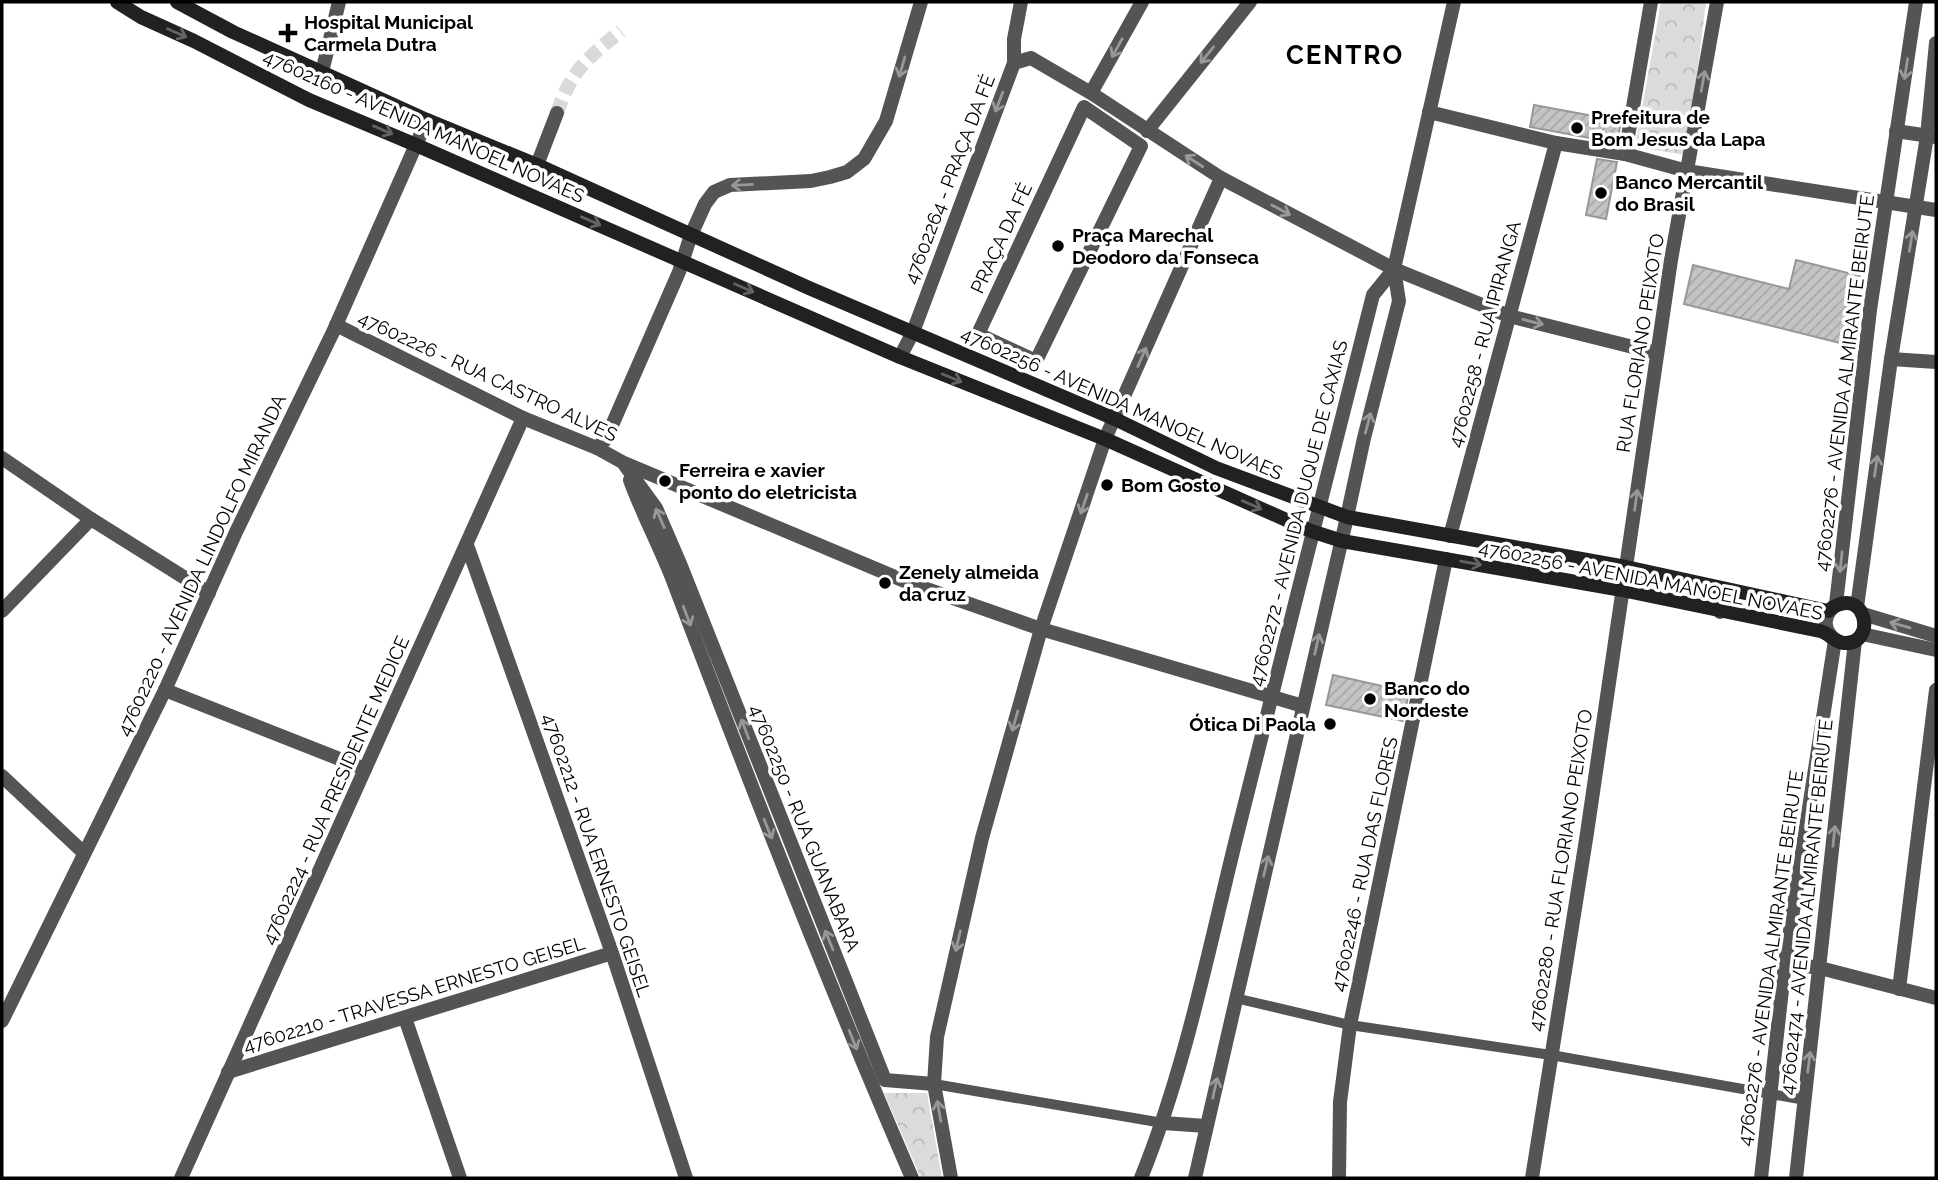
<svg xmlns="http://www.w3.org/2000/svg" width="1938" height="1180" viewBox="0 0 1938 1180" font-family="Raleway,sans-serif">
  <style>
    .park { fill: url(#park-crowns) }
    .building { fill: url(#building-hatch); stroke: #989898; stroke-width: 2 }
    .lines { fill: none; stroke-linecap: round; stroke-linejoin: round }
    .pedestrian-tunnel { stroke: #d9d9d9; stroke-width: 14; stroke-dasharray: 14 7; stroke-linecap: butt }
    .service { stroke: #545454; stroke-width: 10 }
    .pedestrian { stroke: #545454; stroke-width: 14 }
    .minor { stroke: #545454; stroke-width: 14 }
    .tertiary { stroke: #545454; stroke-width: 14 }
    .secondary { stroke: #212121; stroke-width: 14 }
    .oneway { stroke: #646464 }
    .oneway2 { stroke: #989898 }
    .poi-dot { fill: #000; stroke: #fff; stroke-width: 2.5 }
    .labels { text-anchor: middle; dominant-baseline: central; stroke-width: 7; stroke-linejoin: round; paint-order: stroke }
    .poi-label { font-size: 19px; font-weight: bold; fill: #000; stroke: #fff; text-anchor: start }
    .street-label { font-size: 19px; fill: #000; stroke: #fff }
    .district-label { font-size: 26px; font-weight: bold; letter-spacing: 2px; fill: #000; stroke: #fff }
  </style>
  <defs>
    <pattern id="park-crowns" width="20" height="18" patternUnits="userSpaceOnUse" patternTransform="scale(1.75)"><rect width="20" height="18" fill="#dbdbdb"/><path d="M2 6a3 3 0 1 1 6 0M12 15a3 3 0 1 1 6 0" fill="none" stroke="#bababa"/></pattern>
    <pattern id="building-hatch" width="6" height="6" patternUnits="userSpaceOnUse" patternTransform="scale(1.75)"><rect width="6" height="6" fill="#c4c4c4"/><path d="M-1 1l2-2M0 6l6-6M5 7l2-2" fill="none" stroke="#a7a7a7"/></pattern>
  </defs>
  <rect width="100%" height="100%" fill="#fff"/>
  <!-- park -->
  <g class="park">
    <path d="M 1661,2 L 1706,2 L 1687,155 L 1635,147 Z"/>
    <path d="M 884,1093 L 927,1093 L 942,1178 L 921,1178 Z"/>
  </g>
  <!-- building -->
  <g class="building">
    <path d="M 1534,105 L 1621,121 L 1617,143 L 1530,127 Z"/>
    <path d="M 1597,159 L 1617,162 L 1606,219 L 1586,215 Z"/>
    <path d="M 1796,260 L 1860,276 L 1844,344 L 1684,304 L 1693,265 L 1789,289 Z"/>
    <path d="M 1333,675 L 1409,692 L 1403,721 L 1326,705 Z"/>
  </g>
  <g class="lines">
    <!-- pedestrian-tunnel -->
    <path class="pedestrian-tunnel" d="M 557,113 C 571,71 587,58 621,31"/>
    <!-- service -->
    <g class="service">
      <path d="M 1235,998 L 1350,1025 L 1551,1055 L 1805,1100"/>
      <path d="M 934,1084 L 1163,1123"/>
    </g>
    <!-- pedestrian -->
    <g class="pedestrian">
      <path d="M 1084,107 L 1141,146 L 1036,361 L 978,334 Z"/>
      <path d="M 537,165 L 557,113"/>
    </g>
    <!-- minor -->
    <g class="minor">
      <path d="M 1014,63 L 1014,39 L 1021,2"/>
      <path d="M 322,72 L 339,2"/>
      <path d="M 1091,93 L 1142,2"/>
      <path d="M 1429,112 L 1556,143 L 1625,154 L 1687,171 L 1936,210"/>
      <path d="M 1147,131 L 1250,2"/>
      <path d="M 1896,131 L 1936,137"/>
      <path d="M 1625,154 L 1651,2"/>
      <path d="M 1221,178 L 1394,269 L 1509,316 L 1657,353"/>
      <path d="M 336,325 L 523,418 L 597,448 L 624,463 L 907,582 L 1041,629 L 1303,706"/>
      <path d="M 900,357 L 913,332 L 1014,63 L 1031,58 L 1091,93 L 1221,178 L 1105,439 L 1041,629 L 982,838 L 937,1037 L 934,1084"/>
      <path d="M 1891,359 L 1936,362"/>
      <path d="M 597,448 L 606,439 L 679,272 L 691,235 L 705,204 L 714,192 L 730,185 L 811,181 L 830,177 L 847,172 L 864,159 L 886,121 L 921,2"/>
      <path d="M 2,458 L 91,519 L 209,593"/>
      <path d="M 624,464 L 656,508 L 681,566 L 885,1080 L 934,1084 L 951,1178"/>
      <path d="M 630,480 C 642,513 659,545 672,578 C 748,779 826,980 912,1178"/>
      <path d="M 1450,536 L 1556,143"/>
      <path d="M 467,545 L 612,953 L 686,1178"/>
      <path d="M 1857,607 L 1891,359 L 1927,136 L 1936,43"/>
      <path d="M 2,611 L 91,519"/>
      <path d="M 1720,612 L 1723,589"/>
      <path d="M 165,690 L 365,769"/>
      <path d="M 2,776 L 84,853"/>
      <path d="M 1785,963 L 1820,968 L 1936,998"/>
      <path d="M 1899,989 L 1936,690"/>
      <path d="M 405,1018 L 460,1178"/>
      <path d="M 2,1021 L 165,690 L 236,532 L 333,332 L 427,120"/>
      <path d="M 228,1072 L 612,953"/>
      <path d="M 181,1178 L 523,418"/>
      <path d="M 1339,1178 L 1340,1102 L 1350,1025 L 1446,559"/>
      <path d="M 1532,1178 L 1587,833 L 1671,260 L 1717,2"/>
      <path d="M 1761,1178 L 1785,963 L 1835,640 C 1822,628 1823,616 1836,604 L 1870,310 L 1916,2"/>
      <path d="M 1796,1178 L 1855,641"/>
    </g>
    <!-- tertiary -->
    <g class="tertiary">
      <path d="M 1394,269 L 1454,2"/>
      <path d="M 1863,614 L 1936,636"/>
      <path d="M 1862,634 L 1936,650"/>
      <path d="M 1163,1123 L 1206,1126"/>
      <path d="M 1141,1178 C 1186,1067 1209,947 1238,831 C 1283,652 1327,474 1373,295 L 1394,269 L 1399,301 L 1364,438 L 1347,517 L 1195,1178"/>
    </g>
    <!-- secondary -->
    <path class="secondary" d="M 117,2 L 141,17 L 194,41 L 309,100 L 416,145 L 900,357 L 1105,439 L 1311,531 L 1342,541 L 1622,590 L 1820,631 C 1829,633 1834,642 1844,643 C 1879,645 1865,581 1828,611 L 1626,567 L 1347,517 L 1216,468 L 1115,419 L 809,288 L 537,165 L 427,120 L 233,32 L 177,2"/>
  </g>
  <!-- one-way arrows -->
  <defs><path id="oneway-shaft" d="M-6 0H5M1.5-3L5.5 0L1.5 3" fill="none" stroke-width="1.6" stroke-linecap="round" stroke-linejoin="round" transform="scale(1.75)"/></defs>
  <g class="oneway">
    <use href="#oneway-shaft" transform="translate(177 33) rotate(24)"/>
    <use href="#oneway-shaft" transform="translate(383 130) rotate(23)"/>
    <use href="#oneway-shaft" transform="translate(591 221) rotate(24)"/>
    <use href="#oneway-shaft" transform="translate(744 288) rotate(24)"/>
    <use href="#oneway-shaft" transform="translate(952 378) rotate(22)"/>
    <use href="#oneway-shaft" transform="translate(1252 505) rotate(24)"/>
    <use href="#oneway-shaft" transform="translate(1471 563) rotate(10)"/>
  </g>
  <g class="oneway2">
    <use href="#oneway-shaft" transform="translate(1117 48) rotate(119)"/>
    <use href="#oneway-shaft" transform="translate(1207 55) rotate(129)"/>
    <use href="#oneway-shaft" transform="translate(902 67) rotate(106)"/>
    <use href="#oneway-shaft" transform="translate(1906 69) rotate(99)"/>
    <use href="#oneway-shaft" transform="translate(1703 81) rotate(-80)"/>
    <use href="#oneway-shaft" transform="translate(999 102) rotate(111)"/>
    <use href="#oneway-shaft" transform="translate(1194 161) rotate(-147)"/>
    <use href="#oneway-shaft" transform="translate(742 185) rotate(177)"/>
    <use href="#oneway-shaft" transform="translate(1281 210) rotate(28)"/>
    <use href="#oneway-shaft" transform="translate(1911 241) rotate(-81)"/>
    <use href="#oneway-shaft" transform="translate(1533 322) rotate(14)"/>
    <use href="#oneway-shaft" transform="translate(1142 357) rotate(-66)"/>
    <use href="#oneway-shaft" transform="translate(1368 423) rotate(-75)"/>
    <use href="#oneway-shaft" transform="translate(1876 466) rotate(-82)"/>
    <use href="#oneway-shaft" transform="translate(1636 500) rotate(-82)"/>
    <use href="#oneway-shaft" transform="translate(1084 504) rotate(109)"/>
    <use href="#oneway-shaft" transform="translate(660 518) rotate(-114)"/>
    <use href="#oneway-shaft" transform="translate(1841 562) rotate(96)"/>
    <use href="#oneway-shaft" transform="translate(687 616) rotate(69)"/>
    <use href="#oneway-shaft" transform="translate(1900 625) rotate(-164)"/>
    <use href="#oneway-shaft" transform="translate(1317 644) rotate(-77)"/>
    <use href="#oneway-shaft" transform="translate(1015 721) rotate(106)"/>
    <use href="#oneway-shaft" transform="translate(745 729) rotate(-111)"/>
    <use href="#oneway-shaft" transform="translate(768 829) rotate(68)"/>
    <use href="#oneway-shaft" transform="translate(1834 836) rotate(-84)"/>
    <use href="#oneway-shaft" transform="translate(1266 866) rotate(-77)"/>
    <use href="#oneway-shaft" transform="translate(829 940) rotate(-112)"/>
    <use href="#oneway-shaft" transform="translate(958 941) rotate(103)"/>
    <use href="#oneway-shaft" transform="translate(853 1040) rotate(68)"/>
    <use href="#oneway-shaft" transform="translate(1809 1062) rotate(-83)"/>
    <use href="#oneway-shaft" transform="translate(1215 1088) rotate(-77)"/>
    <use href="#oneway-shaft" transform="translate(939 1111) rotate(-100)"/>
  </g>
  <!-- markers -->
  <g class="poi-dot">
    <path d="M284.5 22.5h7v7h7v7h-7v7h-7v-7h-7v-7h7z"/>
    <circle cx="1577" cy="128" r="7"/>
    <circle cx="1601" cy="193" r="7"/>
    <circle cx="1058" cy="246" r="7"/>
    <circle cx="665" cy="481" r="7"/>
    <circle cx="1107" cy="485" r="7"/>
    <circle cx="885" cy="583" r="7"/>
    <circle cx="1370" cy="699" r="7"/>
    <circle cx="1330" cy="724" r="7"/>
  </g>
  <g class="labels">
    <!-- poi labels -->
    <g class="poi-label">
      <text x="304" y="22">Hospital Municipal<tspan x="304" dy="22">Carmela Dutra</tspan></text>
      <text x="1591" y="117">Prefeitura de<tspan x="1591" dy="22">Bom Jesus da Lapa</tspan></text>
      <text x="1615" y="182">Banco Mercantil<tspan x="1615" dy="22">do Brasil</tspan></text>
      <text x="1072" y="235">Praça Marechal<tspan x="1072" dy="22">Deodoro da Fonseca</tspan></text>
      <text x="679" y="470">Ferreira e xavier<tspan x="679" dy="22">ponto do eletricista</tspan></text>
      <text x="1121" y="485">Bom Gosto</text>
      <text x="899" y="572">Zenely almeida<tspan x="899" dy="22">da cruz</tspan></text>
      <text x="1384" y="688">Banco do<tspan x="1384" dy="22">Nordeste</tspan></text>
      <text x="1316" y="724" text-anchor="end">Ótica Di Paola</text>
    </g>
    <!-- street labels -->
    <g class="street-label">
      <text transform="translate(424 126) rotate(24)">47602160 - AVENIDA MANOEL NOVAES</text>
      <text transform="translate(949 179) rotate(-69)">47602264 - PRAÇA DA FÉ</text>
      <text transform="translate(1001 238) rotate(-65)">PRAÇA DA FÉ</text>
      <text transform="translate(1484 334) rotate(-75)">47602258 - RUA IPIRANGA</text>
      <text transform="translate(1640 343) rotate(-81)">RUA FLORIANO PEIXOTO</text>
      <text transform="translate(488 376) rotate(25)">47602226 - RUA CASTRO ALVES</text>
      <text transform="translate(1844 383) rotate(-83)">47602276 - AVENIDA ALMIRANTE BEIRUTE</text>
      <text transform="translate(1122 403) rotate(24)">47602256 - AVENIDA MANOEL NOVAES</text>
      <text transform="translate(1298 513) rotate(-76)">47602272 - AVENIDA DUQUE DE CAXIAS</text>
      <text transform="translate(201 565) rotate(-65)">47602220 - AVENIDA LINDOLFO MIRANDA</text>
      <text transform="translate(1651 580) rotate(11)">47602256 - AVENIDA MANOEL NOVAES</text>
      <text transform="translate(335 790) rotate(-66)">47602224 - RUA PRESIDENTE MEDICE</text>
      <text transform="translate(805 828) rotate(68)">47602250 - RUA GUANABARA</text>
      <text transform="translate(597 855) rotate(71)">47602212 - RUA ERNESTO GEISEL</text>
      <text transform="translate(1364 864) rotate(-78)">47602246 - RUA DAS FLORES</text>
      <text transform="translate(1560 870) rotate(-81)">47602280 - RUA FLORIANO PEIXOTO</text>
      <text transform="translate(1806 907) rotate(-84)">47602474 - AVENIDA ALMIRANTE BEIRUTE</text>
      <text transform="translate(1770 958) rotate(-82)">47602276 - AVENIDA ALMIRANTE BEIRUTE</text>
      <text transform="translate(414 994) rotate(-17)">47602210 - TRAVESSA ERNESTO GEISEL</text>
    </g>
    <!-- district labels -->
    <g class="district-label">
      <text x="1345" y="55">CENTRO</text>
    </g>
  </g>
  <!-- border -->
  <rect width="1938" height="1180" fill="none" stroke="#000000" stroke-width="7"/>
</svg>
